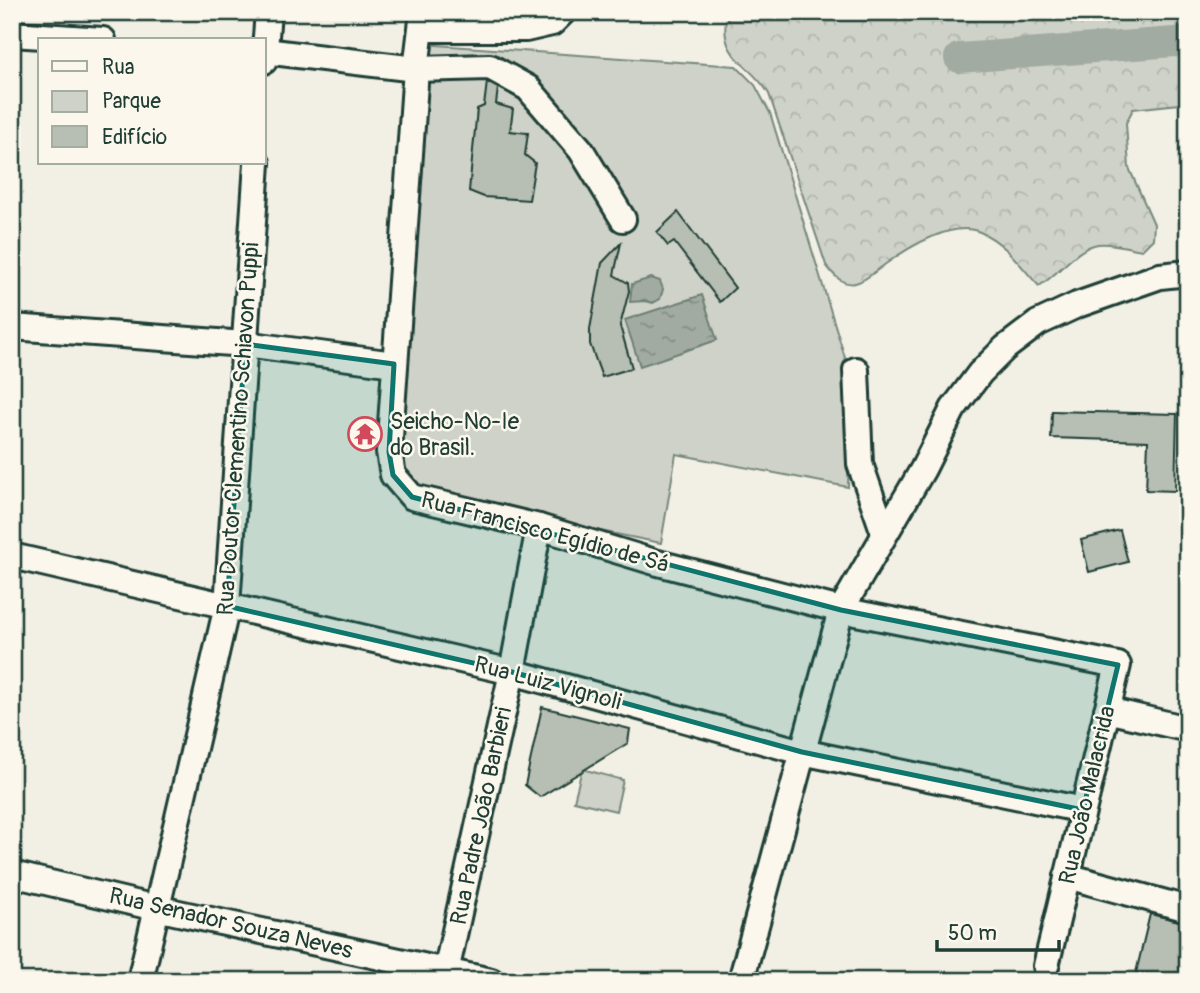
<svg xmlns="http://www.w3.org/2000/svg" width="1200" height="993" viewBox="0 0 1200 993" font-family="Pangolin,sans-serif">
  <style>
    .green { fill: #cfd2c8; stroke: #77887e; stroke-width: 2 }
    .forest { fill: url(#forest-crowns); stroke: #77887e; stroke-width: 2 }
    .water { fill: url(#water-ripples); stroke: #6e7f75; stroke-width: 2 }
    .lines { fill: none; stroke-linecap: round; stroke-linejoin: round }
    .river { stroke: #a2aba1; stroke-width: 30 }
    .building { fill: #b7beb3; stroke: #1f3d34; stroke-width: 2 }
    .minor-casing { stroke: #1f3d34; stroke-width: 30 }
    .minor { stroke: #fbf7ec; stroke-width: 24 }
    .marked { fill: #0f766e; fill-opacity: 0.2; stroke: #0f766e; stroke-width: 5; stroke-linejoin: round }
    .labels { text-anchor: middle; dominant-baseline: central; stroke-width: 5; stroke-linejoin: round; paint-order: stroke }
    .poi-label { font-size: 23px; fill: #1f3d34; stroke: #fbf7ec; text-anchor: start }
    .street-label { font-size: 23px; fill: #1f3d34; stroke: #fbf7ec }
  </style>
  <defs>
    <pattern id="forest-crowns" width="20" height="18" patternUnits="userSpaceOnUse" patternTransform="scale(1.75)"><rect width="20" height="18" fill="#cfd2c8"/><path d="M2 6a3 3 0 1 1 6 0M12 15a3 3 0 1 1 6 0" fill="none" stroke="#b1b5ac"/></pattern>
    <pattern id="water-ripples" width="26" height="14" patternUnits="userSpaceOnUse" patternTransform="scale(1.75)"><rect width="26" height="14" fill="#a2aba1"/><path d="M2 4q2-2 4 0t4 0M15 11q2-2 4 0t4 0" fill="none" stroke="#838c84"/></pattern>
  </defs>
  <rect width="100%" height="100%" fill="#f2f0e5"/>
  <filter id="ink" filterUnits="userSpaceOnUse"><feTurbulence type="fractalNoise" baseFrequency=".0143" numOctaves="2"/><feDisplacementMap in="SourceGraphic" scale="14" xChannelSelector="R" yChannelSelector="G"/><feConvolveMatrix kernelMatrix="1 2 1 2 8 2 1 2 1" color-interpolation-filters="sRGB"/></filter>
  <g filter="url(#ink)">
    <!-- green -->
    <g class="green">
      <path d="M 422,44 L 736,66 L 755,85 L 770,113 L 846,361 L 850,403 L 848,487 L 676,454 L 661,543 L 419,495 L 399,472 Z"/>
      <path d="M 582,769 L 623,780 L 616,811 L 574,801 Z"/>
    </g>
    <!-- forest -->
    <path class="forest" d="M 736,12 L 1188,12 L 1188,103 L 1133,109 L 1126,123 L 1129,168 L 1154,224 L 1153,239 L 1142,250 C 1128,248 1112,242 1098,244 C 1077,247 1058,275 1039,286 C 1020,266 1006,243 980,232 C 953,220 909,247 887,263 C 863,280 849,298 826,265 L 769,94 C 752,64 720,59 726,20 Z"/>
    <!-- water -->
    <g class="water">
      <path d="M 651,278 L 660,281 L 663,289 L 660,299 L 653,303 L 645,301 L 630,302 L 632,284 Z"/>
      <path d="M 702,295 L 717,340 L 640,366 L 625,320 Z"/>
    </g>
    <g class="lines">
      <!-- river -->
      <path class="river" d="M 959,58 L 1188,41"/>
    </g>
    <!-- building -->
    <g class="building">
      <path d="M 487,82 L 498,88 L 496,104 L 513,109 L 510,131 L 528,133 L 525,155 L 535,163 L 529,200 L 484,197 L 469,191 L 477,109 L 484,106 Z"/>
      <path d="M 678,212 L 735,288 L 720,302 L 674,242 L 668,246 L 657,232 Z"/>
      <path d="M 621,243 L 614,275 L 628,283 L 629,291 L 620,326 L 632,368 L 602,377 L 590,344 L 590,329 L 602,263 Z"/>
      <path d="M 1052,411 L 1177,414 L 1175,491 L 1146,490 L 1148,441 L 1051,438 Z"/>
      <path d="M 1120,530 L 1128,562 L 1089,572 L 1081,540 Z"/>
      <path d="M 542,707 L 630,729 L 628,743 L 540,797 L 525,785 Z"/>
      <path d="M 1150,914 L 1188,923 L 1188,981 L 1134,981 Z"/>
    </g>
    <g class="lines">
      <!-- minor casing -->
      <g class="minor-casing">
        <g id="minor">
          <path d="M 423,12 L 416,69 L 389,452 L 393,475 L 412,497 L 539,527 L 658,563 L 841,610 L 1118,665 L 1046,966"/>
          <path d="M 423,29 L 526,29 L 552,23 L 563,12"/>
          <path d="M 12,34 L 103,40"/>
          <path d="M 264,51 L 416,69 L 490,67 L 528,88 L 581,150 L 623,219"/>
          <path d="M 264,61 L 268,12"/>
          <path d="M 12,327 L 245,344 L 394,364"/>
          <path d="M 856,370 L 860,464 L 884,533"/>
          <path d="M 12,556 L 512,672 L 802,752 L 1083,810"/>
          <path d="M 1107,710 L 1188,729"/>
          <path d="M 12,874 L 156,908 L 491,981"/>
          <path d="M 1067,876 L 1188,909"/>
          <path d="M 140,981 L 227,606 L 257,163"/>
          <path d="M 444,981 L 512,672 L 539,527"/>
          <path d="M 741,981 L 841,610 L 923,469 L 953,409 L 980,373 L 1005,348 L 1038,323 L 1077,305 L 1160,276 L 1188,273"/>
        </g>
      </g>
      <!-- minor -->
      <use href="#minor" class="minor"/>
    </g>
  </g>
  <!-- marked area -->
  <path class="marked" d="M 245,344 L 394,364 L 389,452 L 393,475 L 412,497 L 841,610 L 1118,665 L 1083,810 L 802,752 L 512,672 L 227,606 Z"/>
  <!-- icons -->
  <defs>
    <g id="temple-ring" transform="scale(1.75)"><circle r="9.5" fill="#fbf7ec" stroke="#d1495b" stroke-width="1.5"/><path d="M0-6L5-2H3V0L6.5 2.5H4V6H1.5V3h-3V6H-4V2.5H-6.5L-3 0V-2H-5Z" fill="#d1495b"/></g>
  </defs>
  <g fill-rule="evenodd">
    <use href="#temple-ring" x="365" y="434"/>
  </g>
  <g class="labels">
    <!-- poi labels -->
    <g class="poi-label">
      <text x="390" y="421">Seicho-No-Ie<tspan x="390" dy="26">do Brasil.</tspan></text>
    </g>
    <!-- street labels -->
    <g class="street-label">
      <text transform="translate(238 429) rotate(-86)">Rua Doutor Clementino Schiavon Puppi</text>
      <text transform="translate(545 532) rotate(15)">Rua Francisco Egídio de Sá</text>
      <text transform="translate(548 683) rotate(15)">Rua Luiz Vignoli</text>
      <text transform="translate(1087 795) rotate(-77)">Rua João Malacrida</text>
      <text transform="translate(481 816) rotate(-78)">Rua Padre João Barbieri</text>
      <text transform="translate(231 923) rotate(13)">Rua Senador Souza Neves</text>
    </g>
  </g>
  <!-- margin -->
  <rect width="1200" height="993" fill="none" stroke="#fbf7ec" stroke-width="42"/>
  <rect x="21" y="21" width="1158" height="951" fill="none" stroke="#1f3d34" stroke-width="2.5" filter="url(#ink)"/>
  <!-- legend -->
  <rect x="38" y="38" width="228" height="126" fill="#fbf7ec" stroke="#a3ada2" stroke-width="2"/>
  <rect x="52" y="61" width="35" height="10" fill="#fbf7ec" stroke="#a3ada2" stroke-width="2"/>
  <text x="102" y="74" font-size="21" fill="#1f3d34">Rua</text>
  <rect x="52" y="91" width="35" height="21" fill="#cfd2c8" stroke="#a3ada2" stroke-width="2"/>
  <text x="102" y="108" font-size="21" fill="#1f3d34">Parque</text>
  <rect x="52" y="126" width="35" height="21" fill="#b7beb3" stroke="#a3ada2" stroke-width="2"/>
  <text x="102" y="144" font-size="21" fill="#1f3d34">Edifício</text>
  <!-- scale -->
  <path d="M937 940v10h122v-10" fill="none" stroke="#1f3d34" stroke-width="3.5"/>
  <text x="948" y="940" font-size="21" fill="#1f3d34" stroke="#fbf7ec" stroke-width="5" paint-order="stroke">50 m</text>
</svg>
